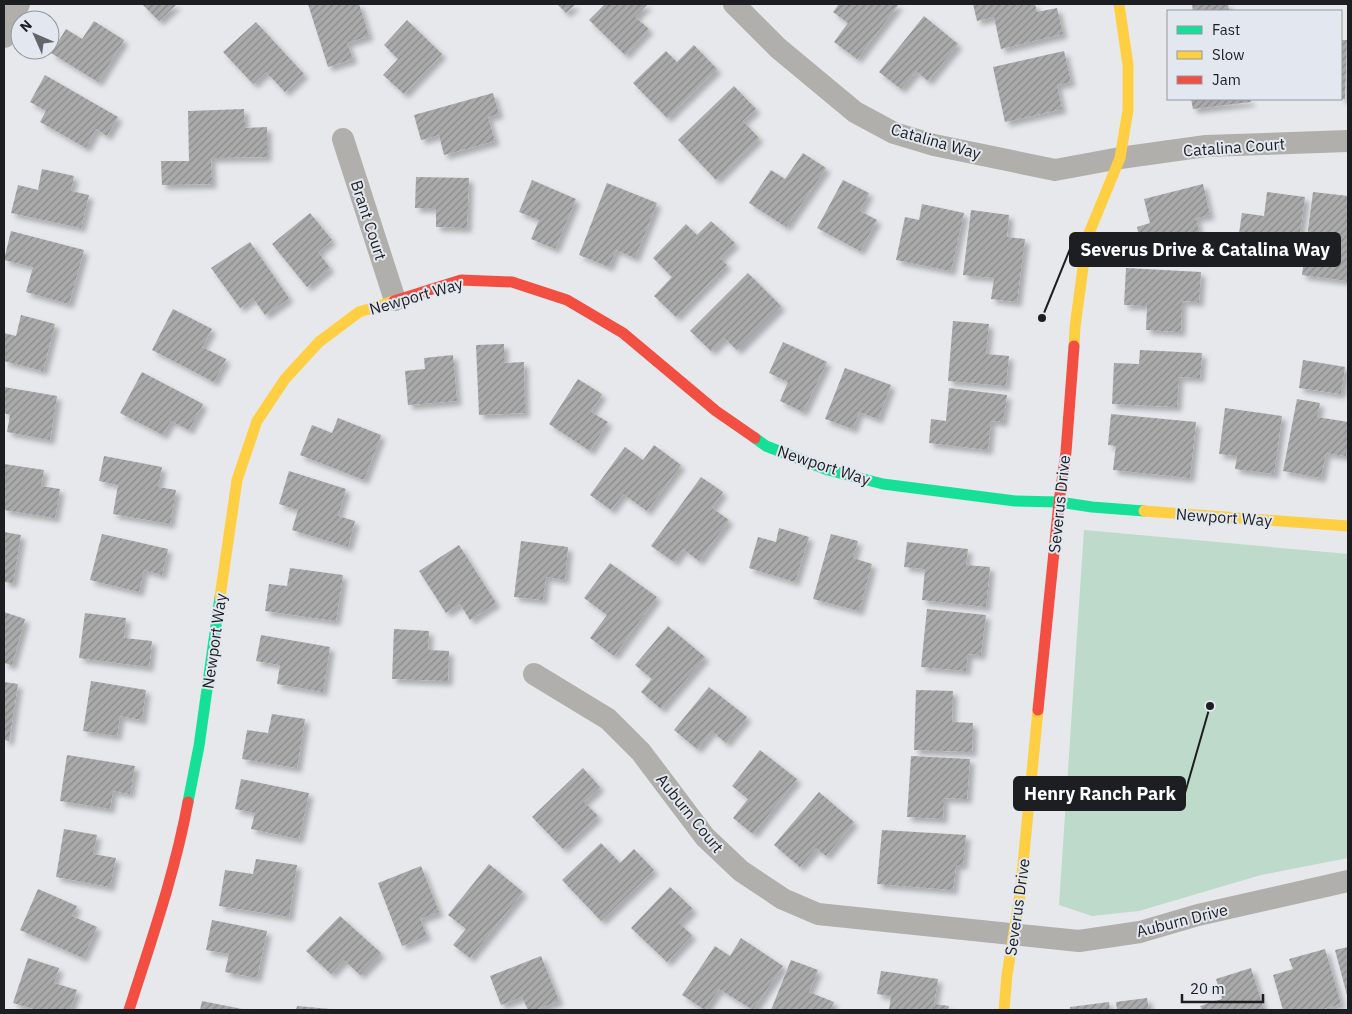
<svg xmlns="http://www.w3.org/2000/svg" width="1352" height="1014" viewBox="0 0 1352 1014" font-family="'IBM Plex Sans',sans-serif">
  <style>
    .park { fill: #bddacb }
    .building { fill: url(#building-hatch); filter: url(#shadow) }
    .lines { fill: none; stroke-linecap: round; stroke-linejoin: round }
    .street { stroke: #b1afab; stroke-width: 22 }
    .fast { stroke: #16e098; stroke-width: 11 }
    .slow { stroke: #ffcf43; stroke-width: 11 }
    .jam { stroke: #f24e42; stroke-width: 11 }
    .labels { text-anchor: middle; dominant-baseline: central; stroke-width: 4; stroke-linejoin: round; paint-order: stroke }
    .street-label { font-size: 16px; fill: #1c1e21; stroke: #e3e7ef }
    .leader { fill: none; stroke: #1c1e21; stroke-width: 2 }
    .callout-dot { fill: #1c1e21; stroke: #e3e7ef; stroke-width: 2 }
    .callout { fill: #1c1e21; stroke: #1c1e21; stroke-width: 2 }
    .callout-label { font-size: 18px; text-anchor: middle; font-weight: bold; fill: #fff }
  </style>
  <defs>
    <pattern id="building-hatch" width="6" height="6" patternUnits="userSpaceOnUse" patternTransform="scale(1.25)"><rect width="6" height="6" fill="#aaaaab"/><path d="M-1 1l2-2M0 6l6-6M5 7l2-2" fill="none" stroke="#8a8a8b"/></pattern>
    <filter id="shadow"><feDropShadow dx="4.5" dy="4.5" stdDeviation="2.5" flood-color="#0004"/></filter>
  </defs>
  <rect width="100%" height="100%" fill="#e6e8ec"/>
  <!-- park -->
  <path class="park" d="M 1084,530 L 1348,554 L 1348,858 L 1261,875 L 1139,911 L 1092,916 L 1059,905 Z"/>
  <!-- building -->
  <g class="building">
    <path d="M 142,4 L 177,4 L 159,21 Z"/>
    <path d="M 308,4 L 359,4 L 369,36 L 347,43 L 353,59 L 328,67 Z"/>
    <path d="M 557,4 L 576,4 L 566,13 Z"/>
    <path d="M 605,4 L 648,4 L 635,17 L 649,29 L 625,55 L 589,20 Z"/>
    <path d="M 839,4 L 899,4 L 857,59 L 834,42 L 848,23 L 833,12 Z"/>
    <path d="M 973,4 L 1035,4 L 1037,12 L 1057,8 L 1063,34 L 1001,49 L 994,17 L 977,21 Z"/>
    <path d="M 1192,4 L 1228,4 L 1229,11 L 1193,11 Z"/>
    <path d="M 924,16 L 958,44 L 928,81 L 916,71 L 901,89 L 879,72 Z"/>
    <path d="M 407,20 L 442,54 L 404,94 L 383,75 L 398,59 L 384,45 Z"/>
    <path d="M 94,21 L 124,40 L 98,82 L 51,53 L 66,29 L 82,39 Z"/>
    <path d="M 256,22 L 304,74 L 285,92 L 266,72 L 253,84 L 223,52 Z"/>
    <path d="M 1341,40 L 1347,40 L 1345,99 L 1341,99 Z"/>
    <path d="M 694,45 L 717,69 L 667,118 L 633,83 L 666,51 L 677,62 Z"/>
    <path d="M 1064,51 L 1071,82 L 1057,85 L 1062,109 L 1005,122 L 993,67 Z"/>
    <path d="M 45,75 L 118,117 L 107,136 L 96,129 L 86,148 L 40,122 L 46,111 L 30,102 Z"/>
    <path d="M 734,86 L 756,109 L 743,121 L 759,138 L 716,180 L 678,140 Z"/>
    <path d="M 493,93 L 499,114 L 488,117 L 495,141 L 444,155 L 439,135 L 421,140 L 414,115 Z"/>
    <path d="M 1191,99 L 1250,99 L 1251,102 L 1193,109 Z"/>
    <path d="M 244,109 L 245,128 L 267,127 L 267,157 L 211,158 L 212,184 L 162,185 L 161,161 L 189,161 L 188,111 Z"/>
    <path d="M 803,153 L 826,168 L 786,227 L 749,203 L 771,170 L 785,179 Z"/>
    <path d="M 42,169 L 74,176 L 71,191 L 89,195 L 81,228 L 11,213 L 18,185 L 38,190 Z"/>
    <path d="M 416,177 L 469,178 L 467,228 L 436,227 L 436,208 L 415,208 Z"/>
    <path d="M 532,180 L 576,199 L 555,249 L 531,239 L 539,220 L 519,212 Z"/>
    <path d="M 843,180 L 869,193 L 860,211 L 877,220 L 860,251 L 817,228 Z"/>
    <path d="M 607,183 L 657,203 L 635,258 L 616,250 L 609,267 L 579,255 Z"/>
    <path d="M 1203,184 L 1210,215 L 1196,218 L 1202,243 L 1144,257 L 1137,227 L 1150,223 L 1144,199 Z"/>
    <path d="M 1267,192 L 1305,197 L 1297,255 L 1237,247 L 1242,213 L 1264,216 Z"/>
    <path d="M 1313,192 L 1348,196 L 1348,281 L 1302,275 Z"/>
    <path d="M 922,204 L 964,213 L 951,271 L 896,260 L 905,217 L 919,220 Z"/>
    <path d="M 971,210 L 1009,215 L 1007,237 L 1025,239 L 1017,302 L 991,299 L 994,278 L 963,275 Z"/>
    <path d="M 310,213 L 332,240 L 318,252 L 330,268 L 307,287 L 272,244 Z"/>
    <path d="M 711,221 L 735,243 L 720,258 L 727,265 L 676,317 L 654,296 L 672,277 L 653,258 L 686,224 L 697,235 Z"/>
    <path d="M 11,231 L 84,250 L 69,304 L 26,292 L 33,267 L 4,260 Z"/>
    <path d="M 250,242 L 289,298 L 265,315 L 253,298 L 240,308 L 211,268 Z"/>
    <path d="M 1126,268 L 1201,272 L 1199,302 L 1182,301 L 1181,332 L 1146,330 L 1147,306 L 1124,305 Z"/>
    <path d="M 748,273 L 781,306 L 737,350 L 724,338 L 711,351 L 690,331 Z"/>
    <path d="M 173,309 L 212,329 L 202,347 L 226,359 L 214,382 L 152,350 Z"/>
    <path d="M 21,315 L 55,324 L 43,371 L 4,361 L 4,333 L 16,336 Z"/>
    <path d="M 953,321 L 989,324 L 986,354 L 1009,356 L 1006,386 L 948,381 Z"/>
    <path d="M 783,342 L 827,362 L 803,412 L 780,401 L 788,382 L 769,373 Z"/>
    <path d="M 504,344 L 504,363 L 524,362 L 525,413 L 479,415 L 476,345 Z"/>
    <path d="M 1140,350 L 1202,353 L 1200,378 L 1179,377 L 1177,407 L 1112,404 L 1114,363 L 1139,364 Z"/>
    <path d="M 453,355 L 457,401 L 408,405 L 405,371 L 425,369 L 424,358 Z"/>
    <path d="M 1303,360 L 1345,367 L 1341,394 L 1299,388 Z"/>
    <path d="M 845,368 L 891,385 L 878,419 L 859,412 L 853,429 L 825,419 Z"/>
    <path d="M 142,372 L 203,404 L 189,430 L 171,421 L 163,435 L 120,413 Z"/>
    <path d="M 578,379 L 602,394 L 591,412 L 608,422 L 590,451 L 549,424 Z"/>
    <path d="M 4,387 L 57,396 L 50,440 L 7,432 L 10,415 L 4,413 Z"/>
    <path d="M 949,388 L 1007,395 L 1003,422 L 991,421 L 988,450 L 929,443 L 931,419 L 946,421 Z"/>
    <path d="M 1297,399 L 1320,403 L 1317,417 L 1348,422 L 1348,443 L 1346,456 L 1326,453 L 1321,478 L 1283,471 Z"/>
    <path d="M 1225,408 L 1282,416 L 1274,474 L 1235,469 L 1237,456 L 1219,454 Z"/>
    <path d="M 1111,414 L 1196,422 L 1190,478 L 1113,470 L 1116,446 L 1108,445 Z"/>
    <path d="M 338,418 L 381,435 L 364,480 L 300,455 L 312,425 L 332,433 Z"/>
    <path d="M 654,445 L 681,465 L 647,511 L 623,494 L 611,510 L 590,495 L 625,447 L 643,460 Z"/>
    <path d="M 104,456 L 162,467 L 158,487 L 176,490 L 170,524 L 113,514 L 118,485 L 99,481 Z"/>
    <path d="M 4,464 L 44,470 L 41,486 L 60,489 L 55,518 L 4,510 Z"/>
    <path d="M 289,471 L 346,489 L 338,516 L 355,521 L 348,547 L 292,530 L 298,510 L 279,504 Z"/>
    <path d="M 701,477 L 723,492 L 712,508 L 729,520 L 699,561 L 683,549 L 674,562 L 651,546 Z"/>
    <path d="M 779,528 L 809,537 L 795,582 L 749,568 L 758,537 L 776,542 Z"/>
    <path d="M 4,532 L 21,535 L 13,583 L 4,582 Z"/>
    <path d="M 102,534 L 168,549 L 162,575 L 144,570 L 139,592 L 90,580 Z"/>
    <path d="M 831,534 L 858,541 L 853,558 L 872,564 L 859,611 L 813,599 Z"/>
    <path d="M 521,541 L 568,547 L 565,580 L 546,577 L 543,600 L 514,597 Z"/>
    <path d="M 907,542 L 968,549 L 966,565 L 990,567 L 986,607 L 922,600 L 925,569 L 904,567 Z"/>
    <path d="M 459,545 L 496,603 L 470,620 L 460,604 L 446,613 L 419,571 Z"/>
    <path d="M 610,563 L 657,597 L 614,656 L 590,638 L 607,615 L 584,598 Z"/>
    <path d="M 290,568 L 343,575 L 336,621 L 265,611 L 269,584 L 287,586 Z"/>
    <path d="M 927,609 L 986,615 L 981,655 L 968,654 L 966,671 L 921,667 Z"/>
    <path d="M 4,612 L 25,619 L 12,665 L 4,663 Z"/>
    <path d="M 85,613 L 126,618 L 124,638 L 152,641 L 149,667 L 79,658 Z"/>
    <path d="M 668,626 L 705,657 L 661,709 L 641,692 L 652,679 L 635,665 Z"/>
    <path d="M 394,629 L 429,631 L 428,650 L 449,651 L 448,681 L 392,679 Z"/>
    <path d="M 261,635 L 330,647 L 323,692 L 277,684 L 280,665 L 256,661 Z"/>
    <path d="M 91,681 L 146,690 L 142,720 L 120,716 L 117,736 L 83,731 Z"/>
    <path d="M 4,682 L 18,684 L 9,741 L 4,740 Z"/>
    <path d="M 709,687 L 747,717 L 726,743 L 712,731 L 697,749 L 674,730 Z"/>
    <path d="M 916,690 L 953,691 L 952,722 L 973,723 L 972,752 L 914,750 Z"/>
    <path d="M 272,714 L 305,719 L 297,768 L 242,759 L 247,730 L 268,733 Z"/>
    <path d="M 760,750 L 797,779 L 753,834 L 733,818 L 748,799 L 732,786 Z"/>
    <path d="M 67,755 L 135,766 L 130,794 L 113,791 L 110,809 L 60,801 Z"/>
    <path d="M 911,756 L 970,759 L 967,799 L 944,798 L 943,819 L 907,817 Z"/>
    <path d="M 583,768 L 600,787 L 584,802 L 598,816 L 563,849 L 532,817 Z"/>
    <path d="M 241,779 L 309,793 L 299,839 L 251,829 L 255,813 L 235,809 Z"/>
    <path d="M 819,792 L 854,822 L 826,856 L 816,848 L 800,867 L 774,845 Z"/>
    <path d="M 64,829 L 97,835 L 93,854 L 116,858 L 110,887 L 56,877 Z"/>
    <path d="M 882,830 L 966,835 L 963,865 L 956,865 L 953,890 L 877,884 Z"/>
    <path d="M 601,843 L 620,863 L 634,849 L 654,870 L 601,921 L 562,880 Z"/>
    <path d="M 256,859 L 297,865 L 289,917 L 219,906 L 225,870 L 253,874 Z"/>
    <path d="M 489,864 L 523,892 L 470,958 L 453,945 L 466,929 L 448,915 Z"/>
    <path d="M 421,866 L 439,912 L 420,919 L 427,936 L 402,946 L 378,883 Z"/>
    <path d="M 670,887 L 693,909 L 679,923 L 692,935 L 667,962 L 631,928 Z"/>
    <path d="M 38,889 L 77,906 L 72,916 L 97,927 L 83,958 L 20,930 Z"/>
    <path d="M 340,916 L 381,953 L 360,975 L 344,960 L 331,974 L 306,951 Z"/>
    <path d="M 212,920 L 267,931 L 257,978 L 225,972 L 229,954 L 206,950 Z"/>
    <path d="M 741,938 L 783,966 L 753,1010 L 719,989 L 705,1010 L 682,995 L 715,946 L 730,956 Z"/>
    <path d="M 1348,947 L 1348,999 L 1335,950 Z"/>
    <path d="M 1325,949 L 1341,1004 L 1320,1010 L 1283,1010 L 1273,975 L 1293,969 L 1289,959 Z"/>
    <path d="M 541,956 L 559,1001 L 535,1010 L 528,1010 L 522,997 L 501,1005 L 490,976 Z"/>
    <path d="M 28,958 L 59,968 L 54,983 L 77,990 L 70,1010 L 37,1010 L 13,1003 Z"/>
    <path d="M 791,960 L 818,970 L 809,992 L 834,1002 L 830,1010 L 771,1010 Z"/>
    <path d="M 1251,968 L 1264,1010 L 1202,1010 L 1200,1006 L 1222,999 L 1216,979 Z"/>
    <path d="M 881,971 L 938,979 L 934,1004 L 949,1006 L 948,1010 L 889,1010 L 891,996 L 877,994 Z"/>
    <path d="M 1147,998 L 1149,1010 L 1117,1010 L 1116,1002 Z"/>
    <path d="M 202,1001 L 242,1009 L 242,1010 L 200,1010 Z"/>
    <path d="M 1109,1002 L 1110,1010 L 1070,1010 L 1070,1007 Z"/>
    <path d="M 297,1006 L 330,1009 L 330,1010 L 296,1010 Z"/>
  </g>
  <g class="lines">
    <!-- street -->
    <g class="street">
      <path d="M 734,4 L 778,48 L 855,112 L 894,133 L 934,145 L 1055,170 L 1120,158 L 1206,146 L 1348,141"/>
      <path d="M 4,37 L 10,20 L 19,4"/>
      <path d="M 343,139 L 395,300"/>
      <path d="M 534,674 L 608,719 L 641,752 L 705,837 L 741,871 L 783,899 L 818,914 L 1079,941 L 1140,932 L 1198,915 L 1348,881"/>
    </g>
    <!-- fast -->
    <g class="fast">
      <path d="M 755,438 L 766,446 L 828,470 L 883,484 L 1015,501 L 1059,502 L 1092,507 L 1144,511"/>
      <path d="M 188,802 L 199,746 L 220,597"/>
    </g>
    <!-- slow -->
    <g class="slow">
      <path d="M 1074,346 L 1075,327 L 1087,238 L 1120,158 L 1128,110 L 1128,65 L 1119,4"/>
      <path d="M 1144,511 L 1348,526"/>
      <path d="M 220,597 L 237,480 L 257,421 L 285,379 L 319,342 L 359,312 L 394,301"/>
      <path d="M 1004,1010 L 1007,975 L 1020,895 L 1038,710"/>
    </g>
    <!-- jam -->
    <g class="jam">
      <path d="M 394,301 L 461,280 L 512,282 L 567,300 L 623,333 L 716,411 L 755,438"/>
      <path d="M 1038,710 L 1059,502 L 1066,452 L 1074,346"/>
      <path d="M 129,1010 C 151,941 175,873 188,802"/>
    </g>
  </g>
  <g class="labels">
    <!-- street labels -->
    <g class="street-label">
      <text transform="translate(936 141) rotate(16)">Catalina Way</text>
      <text transform="translate(1234 147) rotate(-4)">Catalina Court</text>
      <text transform="translate(369 220) rotate(72)">Brant Court</text>
      <text transform="translate(416 296) rotate(-16)">Newport Way</text>
      <text transform="translate(824 465) rotate(18)">Newport Way</text>
      <text transform="translate(1059 504) rotate(-84)">Severus Drive</text>
      <text transform="translate(1224 517) rotate(4)">Newport Way</text>
      <text transform="translate(214 641) rotate(-82)">Newport Way</text>
      <text transform="translate(690 813) rotate(51)">Auburn Court</text>
      <text transform="translate(1017 907) rotate(-82)">Severus Drive</text>
      <text transform="translate(1182 920) rotate(-14)">Auburn Drive</text>
    </g>
  </g>
  <!-- callouts -->
  <path class="leader" d="M1042 318L1070 249M1210 706L1185 793"/>
  <g class="callout-dot">
    <circle cx="1042" cy="318" r="5"/>
    <circle cx="1210" cy="706" r="5"/>
  </g>
  <g class="callout">
    <rect x="1070" y="233" width="270" height="33" rx="5"/>
    <rect x="1014" y="777" width="171" height="33" rx="5"/>
  </g>
  <g class="callout-label">
    <text x="1205" y="256">Severus Drive &amp; Catalina Way</text>
    <text x="1100" y="800">Henry Ranch Park</text>
  </g>
  <!-- border -->
  <rect width="1352" height="1014" fill="none" stroke="#1c1e21" stroke-width="10"/>
  <!-- legend -->
  <rect x="1167" y="10" width="175" height="90" fill="#e3e7ef" stroke="#93979d"/>
  <rect x="1177" y="26" width="25" height="8" fill="#16e098" stroke="#93979d"/>
  <text x="1212" y="35" font-size="15" fill="#1c1e21">Fast</text>
  <rect x="1177" y="51" width="25" height="8" fill="#ffcf43" stroke="#93979d"/>
  <text x="1212" y="60" font-size="15" fill="#1c1e21">Slow</text>
  <rect x="1177" y="76" width="25" height="8" fill="#f24e42" stroke="#93979d"/>
  <text x="1212" y="85" font-size="15" fill="#1c1e21">Jam</text>
  <!-- north arrow -->
  <g transform="translate(35 35) rotate(315)"><circle r="24" fill="#e3e7ef" stroke="#93979d"/>
  <path d="M0-4L9 19L0 12L-9 19Z" fill="#636568"/>
  <text y="-8" font-size="14" font-weight="bold" text-anchor="middle" fill="#1c1e21">N</text>
  </g>
  <!-- scale -->
  <path d="M1182 994v8h81v-8" fill="none" stroke="#1c1e21" stroke-width="2.5"/>
  <text x="1190" y="994" font-size="15" fill="#1c1e21" stroke="#e3e7ef" stroke-width="4" paint-order="stroke">20 m</text>
</svg>
